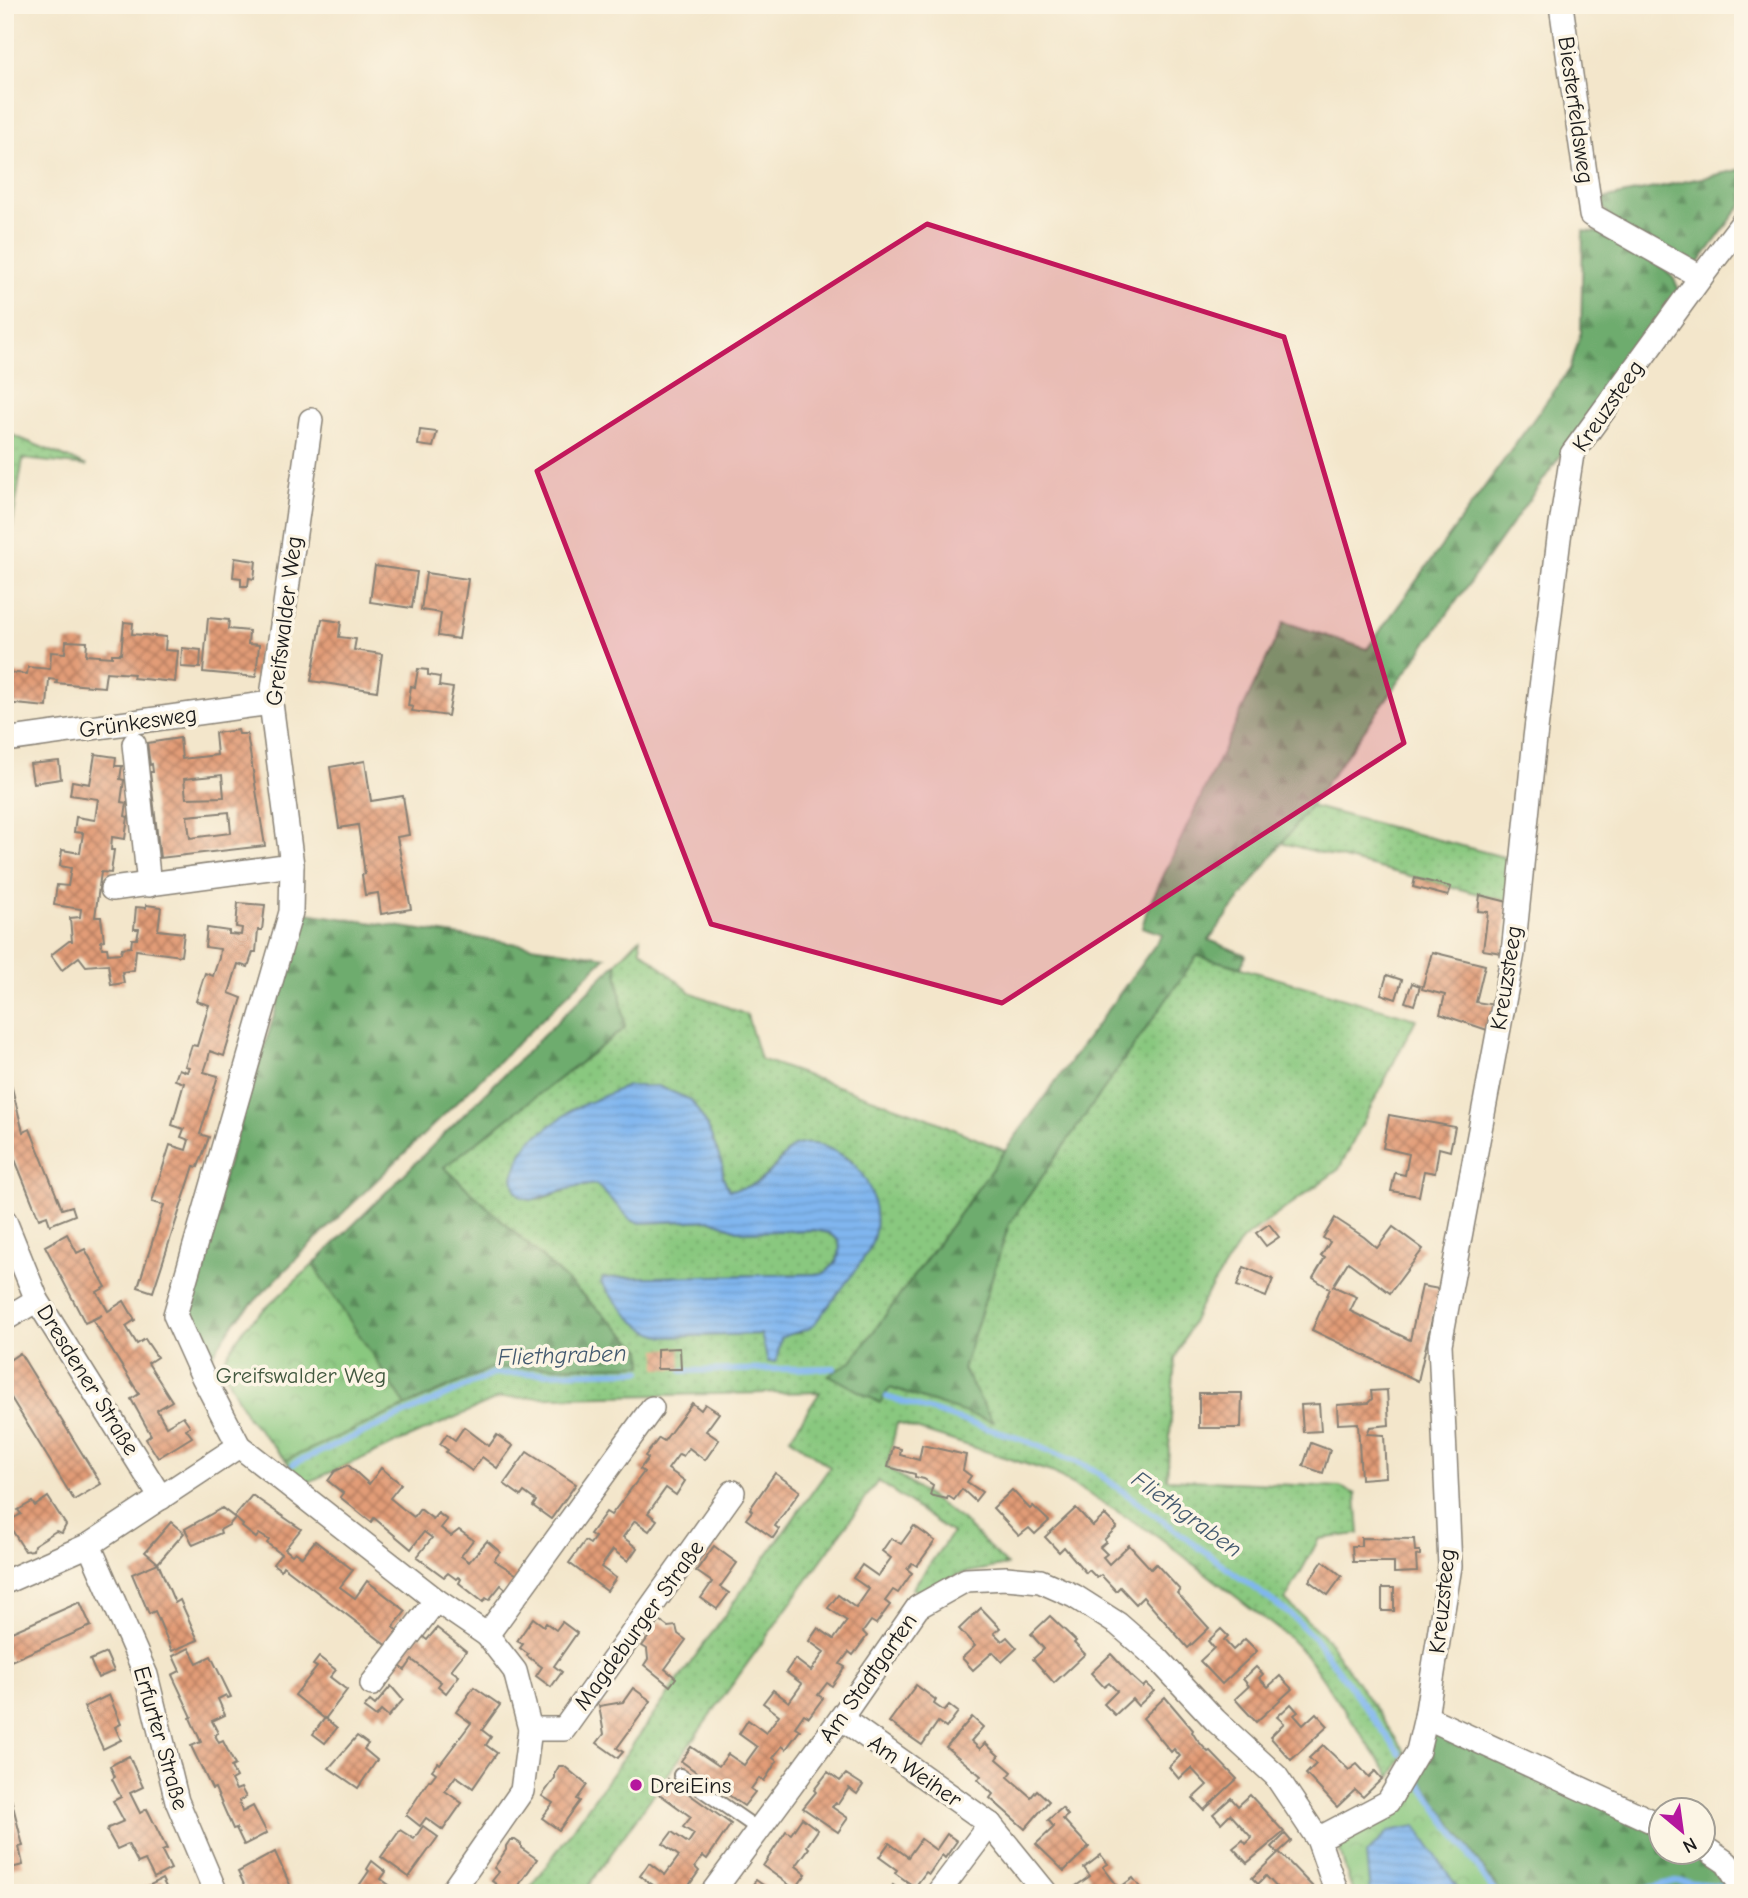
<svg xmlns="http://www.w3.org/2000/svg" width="1748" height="1898" viewBox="0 0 1748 1898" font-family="'Comic Neue',sans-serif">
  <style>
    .grass { fill: url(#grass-dots); stroke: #52724e; stroke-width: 2; fill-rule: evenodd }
    .forest { fill: url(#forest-firs); stroke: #456445; stroke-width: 2 }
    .park { fill: url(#park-crowns); stroke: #52724e; stroke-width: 2 }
    .water { fill: url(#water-rules); stroke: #4e6986; stroke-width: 2 }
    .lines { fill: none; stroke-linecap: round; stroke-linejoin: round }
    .stream { stroke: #80b6ef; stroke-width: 6 }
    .building { fill: url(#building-cross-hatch); fill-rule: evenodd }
    .service-casing { stroke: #888174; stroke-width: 16 }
    .minor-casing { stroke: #888174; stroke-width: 26 }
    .service { stroke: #fff; stroke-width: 12 }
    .minor { stroke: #fff; stroke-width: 23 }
    .marked { fill: #c2185b; fill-opacity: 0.2; stroke: #c2185b; stroke-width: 5; stroke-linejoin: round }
    .poi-dot { fill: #b5179e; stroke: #fcf5e5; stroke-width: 2.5 }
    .labels { text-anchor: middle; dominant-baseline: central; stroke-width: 7; stroke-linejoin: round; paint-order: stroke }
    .street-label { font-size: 23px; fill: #1c1c1c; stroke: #fcf5e5 }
    .park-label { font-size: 23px; fill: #42583f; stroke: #fcf5e5 }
    .poi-label { font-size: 23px; fill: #1c1c1c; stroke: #fcf5e5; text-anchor: start }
    .water-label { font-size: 24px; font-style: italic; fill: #445a70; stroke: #fcf5e5 }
  </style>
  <defs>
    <pattern id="grass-dots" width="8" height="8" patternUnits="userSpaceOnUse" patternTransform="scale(1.75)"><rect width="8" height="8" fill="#89c87f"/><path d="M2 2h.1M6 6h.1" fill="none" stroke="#76ab6d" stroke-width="1.8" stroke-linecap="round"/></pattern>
    <pattern id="forest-firs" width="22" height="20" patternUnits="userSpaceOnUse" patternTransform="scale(1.75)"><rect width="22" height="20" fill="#6eac6e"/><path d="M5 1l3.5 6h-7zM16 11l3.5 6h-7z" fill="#5a8b5a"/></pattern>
    <pattern id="park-crowns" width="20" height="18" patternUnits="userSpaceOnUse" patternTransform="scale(1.75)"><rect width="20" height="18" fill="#89c87f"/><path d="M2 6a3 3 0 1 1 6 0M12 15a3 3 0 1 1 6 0" fill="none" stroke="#76ab6d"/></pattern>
    <pattern id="water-rules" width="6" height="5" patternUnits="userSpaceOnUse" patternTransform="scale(1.75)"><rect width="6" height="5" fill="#80b6ef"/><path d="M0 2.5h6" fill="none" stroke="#6e9ccc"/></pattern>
    <pattern id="building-cross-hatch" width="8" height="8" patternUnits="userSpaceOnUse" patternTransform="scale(1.75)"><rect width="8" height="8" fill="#e29c77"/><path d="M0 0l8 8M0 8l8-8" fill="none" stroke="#b67e61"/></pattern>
  </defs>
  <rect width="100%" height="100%" fill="#fcf5e5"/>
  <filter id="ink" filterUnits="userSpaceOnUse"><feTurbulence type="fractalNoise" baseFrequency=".0143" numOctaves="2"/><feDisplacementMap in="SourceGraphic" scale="14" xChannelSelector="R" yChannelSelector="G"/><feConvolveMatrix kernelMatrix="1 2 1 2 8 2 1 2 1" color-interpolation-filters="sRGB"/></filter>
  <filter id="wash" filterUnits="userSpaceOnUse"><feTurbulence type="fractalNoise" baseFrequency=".00686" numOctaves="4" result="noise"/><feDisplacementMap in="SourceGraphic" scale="28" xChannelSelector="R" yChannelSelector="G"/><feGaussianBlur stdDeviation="1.57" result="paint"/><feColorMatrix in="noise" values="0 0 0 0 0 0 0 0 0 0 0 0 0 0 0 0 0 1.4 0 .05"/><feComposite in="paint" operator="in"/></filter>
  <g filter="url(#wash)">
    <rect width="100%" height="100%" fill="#f3e6cb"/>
    <!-- grass -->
    <g class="grass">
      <path d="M 5,432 L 87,466 L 23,459 L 11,534 L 5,535 Z"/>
      <path d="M 1310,806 L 1515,860 L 1510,902 L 1282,843 Z"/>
      <path d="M 640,938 L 641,950 L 690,992 L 747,1015 L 760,1059 L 928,1118 L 1005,1151 L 852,1361 L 829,1375 L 890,1388 L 992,1421 L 963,1369 L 1009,1224 L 1197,955 L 1416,1019 L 1339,1169 L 1242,1240 L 1202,1302 L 1175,1359 L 1167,1479 L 1340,1487 L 1356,1494 L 1359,1534 L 1319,1539 L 1285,1600 L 1327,1639 L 1405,1752 L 1391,1777 L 1306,1655 L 1288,1637 L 1159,1537 L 1054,1473 L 897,1423 L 887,1467 L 962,1520 L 1007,1565 L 959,1574 L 925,1593 L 912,1589 L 952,1533 L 878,1481 L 583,1893 L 527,1893 L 830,1467 L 790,1438 L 820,1392 L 499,1398 L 306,1483 L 294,1473 L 286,1460 L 492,1368 L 643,1365 L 642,1350 L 444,1167 L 625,1028 L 616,963 ZM 658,1086 L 691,1100 L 707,1125 L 722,1164 L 723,1177 L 729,1190 C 795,1186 771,1110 852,1161 L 870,1248 L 800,1333 L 788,1334 L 781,1338 L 776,1361 L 761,1334 L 665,1337 L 603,1278 L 823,1274 C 836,1264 842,1257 839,1241 L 829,1233 L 814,1230 L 743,1232 L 711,1220 L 640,1223 L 596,1184 C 588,1185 580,1186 573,1188 C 555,1192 531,1209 516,1191 L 559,1120 L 573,1109 Z"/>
    </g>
    <!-- forest -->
    <g class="forest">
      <path d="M 1743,169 L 1743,203 L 1699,263 L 1690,263 L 1616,225 L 1598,200 Z"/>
      <path d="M 1583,231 L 1606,233 L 1665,269 L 1674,279 L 1679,290 L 1310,806 L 1209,940 L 1246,955 L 1241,967 L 1197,956 L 1009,1224 L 963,1369 L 993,1422 L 890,1388 L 880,1403 L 829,1375 L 852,1361 L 1163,934 L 1142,927 L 1147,910 L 1284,622 L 1367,649 L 1570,369 L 1581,332 Z"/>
      <path d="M 306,913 L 606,957 L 307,1248 L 236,1320 L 211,1357 L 186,1319 L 184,1304 Z"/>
      <path d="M 616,963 L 625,1028 L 444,1167 L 642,1350 L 643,1365 L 492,1368 L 406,1406 L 313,1265 Z"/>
      <path d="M 1440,1732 L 1660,1832 L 1660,1853 L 1703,1852 L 1738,1893 L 1500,1893 L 1417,1774 L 1430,1736 Z"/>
    </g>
    <!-- park -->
    <g class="park">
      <path d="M 313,1265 L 406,1406 L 286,1460 L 248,1418 L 220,1365 L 245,1327 Z"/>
      <path d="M 1417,1774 L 1500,1893 L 1353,1893 L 1339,1848 L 1343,1839 L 1400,1803 Z"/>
    </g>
    <!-- water -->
    <g class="water">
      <path d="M 627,1086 L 658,1086 L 691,1100 L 707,1125 L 722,1164 L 723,1177 L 729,1190 C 759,1188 767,1176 785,1155 C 789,1150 791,1147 797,1145 C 816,1141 831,1148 846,1158 C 872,1174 884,1222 869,1249 C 856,1273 829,1304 812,1327 C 800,1333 791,1332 781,1338 L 776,1362 L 768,1362 L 761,1334 L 665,1337 C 636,1331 619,1305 601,1283 L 603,1278 L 823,1274 C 836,1265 842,1257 839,1241 L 829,1233 L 814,1230 L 743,1232 L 711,1220 L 640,1223 L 631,1220 L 596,1184 L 575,1187 L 531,1200 L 521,1197 L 516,1191 L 513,1177 L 521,1154 L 530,1141 L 573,1109 Z"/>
      <path d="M 1416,1826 L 1461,1893 L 1370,1893 L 1366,1854 L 1389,1831 Z"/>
    </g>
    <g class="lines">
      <!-- stream -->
      <g class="stream">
        <path d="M 682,1371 L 834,1368"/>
        <path d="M 887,1397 L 1021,1439 L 1091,1468 L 1291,1615 L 1316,1640 L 1400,1754"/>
        <path d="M 293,1464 L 493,1374 L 641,1371"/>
        <path d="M 1418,1780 L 1495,1893"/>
        <path d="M 1634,1893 L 1675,1881 L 1732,1887"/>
      </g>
    </g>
    <g id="blocks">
      <!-- building -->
      <g class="building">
        <path d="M 420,430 L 437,432 L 433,447 L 418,445 Z"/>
        <path d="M 235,558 L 256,561 L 254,579 L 249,578 L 248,586 L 241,586 L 241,578 L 233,577 Z"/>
        <path d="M 375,566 L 417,572 L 412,608 L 370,602 Z"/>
        <path d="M 426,573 L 468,579 L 459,639 L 438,636 L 441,613 L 421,610 Z"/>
        <path d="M 208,618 L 229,620 L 228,629 L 249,631 L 248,644 L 259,645 L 256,677 L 203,672 Z"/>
        <path d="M 322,619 L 341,622 L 339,637 L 356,639 L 354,650 L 382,654 L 377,691 L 311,681 Z"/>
        <path d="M 124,622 L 133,623 L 132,634 L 166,637 L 165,650 L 178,651 L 175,682 L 133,678 L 134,674 L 106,672 L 104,687 L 56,683 L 57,680 L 49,679 L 47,707 L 5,703 L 5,672 L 27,674 L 28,667 L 50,669 L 51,652 L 65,653 L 66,641 L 87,642 L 86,655 L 112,657 L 112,654 L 121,654 Z"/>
        <path d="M 182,648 L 201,650 L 200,668 L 181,667 Z"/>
        <path d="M 418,669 L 428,670 L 428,675 L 440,677 L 439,686 L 453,688 L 448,716 L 412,711 L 413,707 L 408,706 L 411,686 L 415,687 Z"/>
        <path d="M 238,730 L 239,734 L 247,734 L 265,846 L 160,858 L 150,772 L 153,772 L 152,764 L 150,765 L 147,743 L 180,738 L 182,759 L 217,755 L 215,733 ZM 222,775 L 224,797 L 186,798 L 184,779 ZM 229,812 L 231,833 L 190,838 L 187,816 Z"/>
        <path d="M 95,754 L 116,757 L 115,766 L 122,766 L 120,779 L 124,780 L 121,802 L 127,803 L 125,816 L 128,817 L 125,839 L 112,837 L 111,850 L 114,850 L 111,873 L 101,872 L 95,917 L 101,917 L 104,940 L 101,941 L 102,948 L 107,948 L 108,954 L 121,953 L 122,948 L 131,947 L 132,939 L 137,939 L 139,929 L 134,929 L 136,907 L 146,908 L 146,905 L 161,907 L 158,930 L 184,933 L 181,956 L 136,950 L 134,970 L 122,972 L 124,983 L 111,985 L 108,964 L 86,966 L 79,957 L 62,970 L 51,955 L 69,941 L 72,941 L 70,918 L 80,917 L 81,909 L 54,905 L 57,885 L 68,886 L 71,868 L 60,866 L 62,850 L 80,853 L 83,833 L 74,832 L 76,817 L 95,820 L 98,799 L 70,795 L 72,781 L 90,784 Z"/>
        <path d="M 59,761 L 61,779 L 33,783 L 30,764 Z"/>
        <path d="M 365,761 L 371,801 L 403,796 L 409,835 L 397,837 L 411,909 L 381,914 L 378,893 L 365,895 L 362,875 L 365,874 L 358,825 L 339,828 L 330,767 Z"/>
        <path d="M 1415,878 L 1451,887 L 1448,896 L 1413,887 Z"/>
        <path d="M 1480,895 L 1508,902 L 1502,953 L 1483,950 L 1488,912 L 1478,911 Z"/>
        <path d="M 238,903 L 265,905 L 262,930 L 258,930 L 256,952 L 253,952 L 248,967 L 238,964 L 229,993 L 242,998 L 224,1056 L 210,1051 L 208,1060 L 204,1072 L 218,1076 L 200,1134 L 209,1137 L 198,1167 L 194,1166 L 153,1292 L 138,1287 L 164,1205 L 152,1202 L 170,1145 L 186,1150 L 189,1140 L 181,1137 L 184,1129 L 172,1125 L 184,1083 L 175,1080 L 179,1069 L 187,1072 L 189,1067 L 185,1066 L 192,1045 L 197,1046 L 209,1005 L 196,1001 L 205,973 L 213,976 L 219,958 L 220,949 L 205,947 L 207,928 L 229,931 L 229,934 L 241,935 L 242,928 L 236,927 Z"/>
        <path d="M 1432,952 L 1485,965 L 1476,1002 L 1495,1005 L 1490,1031 L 1440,1014 L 1445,995 L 1422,989 Z"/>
        <path d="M 1387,975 L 1402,980 L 1396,999 L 1381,994 Z"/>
        <path d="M 1412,983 L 1420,986 L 1414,1005 L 1405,1002 Z"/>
        <path d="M 5,1053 L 10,1067 L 7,1068 L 23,1132 L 30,1129 L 62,1209 L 72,1206 L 75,1215 L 50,1225 L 47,1216 L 39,1219 L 5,1135 Z"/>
        <path d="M 1389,1115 L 1455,1127 L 1450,1151 L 1439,1148 L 1435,1173 L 1424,1171 L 1419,1196 L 1391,1191 L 1395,1173 L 1405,1175 L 1409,1154 L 1383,1148 Z"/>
        <path d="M 1335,1218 L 1364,1237 L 1377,1248 L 1393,1227 L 1423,1249 L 1390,1293 L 1348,1262 L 1333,1286 L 1357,1297 L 1350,1311 L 1410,1340 L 1422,1286 L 1439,1289 L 1418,1381 L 1312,1330 L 1330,1289 L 1313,1278 L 1325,1258 L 1321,1256 L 1330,1242 L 1323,1238 Z"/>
        <path d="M 1269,1224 L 1279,1237 L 1266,1246 L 1256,1233 Z"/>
        <path d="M 67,1234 L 77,1253 L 85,1249 L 106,1287 L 97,1292 L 108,1311 L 124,1301 L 135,1320 L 126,1326 L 137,1344 L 145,1339 L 157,1357 L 148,1363 L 172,1401 L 157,1410 L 166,1426 L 183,1416 L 190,1426 L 186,1429 L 192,1437 L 158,1458 L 146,1439 L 151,1435 L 131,1399 L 139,1394 L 93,1320 L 102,1315 L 85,1323 L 45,1246 Z"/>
        <path d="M 1244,1267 L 1273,1279 L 1266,1297 L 1237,1286 Z"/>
        <path d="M 680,1348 L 681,1369 L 657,1369 L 657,1349 Z"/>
        <path d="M 20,1353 L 101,1484 L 74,1500 L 5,1388 L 5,1363 Z"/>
        <path d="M 1387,1390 L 1389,1425 L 1370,1427 L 1367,1434 L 1384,1435 L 1386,1477 L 1361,1479 L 1358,1423 L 1338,1424 L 1337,1405 L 1368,1403 L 1372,1399 L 1371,1391 Z"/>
        <path d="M 1199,1393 L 1242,1393 L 1241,1428 L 1199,1428 Z"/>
        <path d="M 692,1403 L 701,1410 L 705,1404 L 719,1413 L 706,1431 L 719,1440 L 705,1460 L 689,1448 L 683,1456 L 679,1454 L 668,1469 L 685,1481 L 676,1495 L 666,1488 L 648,1513 L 657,1520 L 649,1531 L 635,1521 L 623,1537 L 637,1548 L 628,1561 L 613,1550 L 601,1567 L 616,1578 L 607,1591 L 569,1563 L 585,1541 L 590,1544 L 595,1537 L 590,1534 L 606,1512 L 611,1515 L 644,1472 L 640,1469 L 648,1458 L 645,1456 L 659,1438 L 664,1441 Z"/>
        <path d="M 1319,1404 L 1321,1431 L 1303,1432 L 1301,1405 Z"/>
        <path d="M 464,1427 L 489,1446 L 497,1435 L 513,1446 L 497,1468 L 482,1457 L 472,1471 L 446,1452 L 448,1450 L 440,1444 L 447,1434 L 455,1440 Z"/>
        <path d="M 1311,1443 L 1330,1450 L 1323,1473 L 1303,1466 Z"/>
        <path d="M 922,1445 L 966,1455 L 963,1470 L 971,1476 L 967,1482 L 982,1492 L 975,1501 L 962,1489 L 954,1500 L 948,1496 L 947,1499 L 930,1495 L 933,1485 L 924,1479 L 915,1477 L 915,1474 L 888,1467 L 893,1447 L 901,1449 L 900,1455 L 919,1460 Z"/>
        <path d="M 527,1452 L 576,1484 L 551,1519 L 533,1506 L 536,1501 L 524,1492 L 521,1496 L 504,1484 Z"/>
        <path d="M 348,1465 L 369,1484 L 381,1468 L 401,1484 L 390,1498 L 402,1508 L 414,1517 L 420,1509 L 433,1519 L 438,1513 L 447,1520 L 441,1528 L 451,1536 L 459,1530 L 473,1540 L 461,1556 L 469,1562 L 487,1541 L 500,1552 L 494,1560 L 519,1576 L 508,1591 L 501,1585 L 489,1600 L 486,1598 L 483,1602 L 459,1583 L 461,1579 L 458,1577 L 456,1579 L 448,1573 L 444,1577 L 417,1557 L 432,1538 L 424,1532 L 411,1549 L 374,1518 L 371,1522 L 340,1497 L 343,1493 L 328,1481 L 335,1471 Z"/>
        <path d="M 775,1473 L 800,1491 L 775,1526 L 779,1529 L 773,1538 L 746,1519 L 752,1511 L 750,1509 Z"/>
        <path d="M 1012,1490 L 1030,1509 L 1033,1506 L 1049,1521 L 1035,1534 L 1029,1528 L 1019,1536 L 993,1508 Z"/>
        <path d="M 252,1495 L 301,1529 L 285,1549 L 292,1555 L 295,1552 L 302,1557 L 315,1541 L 353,1570 L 340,1587 L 355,1598 L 367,1581 L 406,1611 L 393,1627 L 400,1633 L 389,1647 L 283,1566 L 281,1570 L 273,1564 L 281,1554 L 267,1543 L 269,1540 L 259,1534 L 256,1538 L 242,1527 L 243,1525 L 235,1518 L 229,1525 L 220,1530 L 221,1533 L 193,1545 L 185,1529 L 222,1508 L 234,1517 Z"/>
        <path d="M 48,1497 L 66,1525 L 62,1533 L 56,1531 L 34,1545 L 33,1550 L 25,1551 L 7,1522 L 21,1514 L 18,1510 L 32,1502 L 35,1506 Z"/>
        <path d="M 1076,1508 L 1093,1526 L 1105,1515 L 1117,1527 L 1104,1540 L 1106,1542 L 1100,1547 L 1107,1554 L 1103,1557 L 1109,1564 L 1129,1545 L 1151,1569 L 1156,1564 L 1180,1590 L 1177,1593 L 1209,1628 L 1188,1648 L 1143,1597 L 1136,1604 L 1120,1587 L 1116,1591 L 1101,1575 L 1097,1578 L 1089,1570 L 1086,1573 L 1064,1547 L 1059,1552 L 1045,1537 Z"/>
        <path d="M 171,1522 L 184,1533 L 158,1563 L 145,1552 Z"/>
        <path d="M 914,1526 L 935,1541 L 917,1566 L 912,1563 L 907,1569 L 912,1573 L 898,1593 L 893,1590 L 885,1601 L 890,1605 L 876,1624 L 871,1621 L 863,1632 L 867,1636 L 853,1655 L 849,1652 L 840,1664 L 845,1667 L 832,1686 L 827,1683 L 818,1695 L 823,1698 L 809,1717 L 804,1714 L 795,1727 L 800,1730 L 786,1749 L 782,1746 L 773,1758 L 777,1761 L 764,1781 L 759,1778 L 751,1789 L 755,1792 L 744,1806 L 681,1761 L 691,1747 L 719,1766 L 728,1754 L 744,1765 L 757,1747 L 739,1734 L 748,1720 L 766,1733 L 779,1715 L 763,1703 L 773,1690 L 789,1702 L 802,1684 L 786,1672 L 795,1659 L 811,1671 L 824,1652 L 809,1641 L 818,1628 L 834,1639 L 847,1621 L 828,1608 L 838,1595 L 856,1608 L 869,1589 L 853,1578 L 862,1565 L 878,1576 L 891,1558 L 882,1551 L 891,1538 L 901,1544 Z"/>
        <path d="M 1361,1538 L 1414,1539 L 1415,1551 L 1420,1551 L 1420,1555 L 1416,1556 L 1417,1572 L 1394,1573 L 1394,1562 L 1353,1562 L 1352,1546 L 1361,1546 Z"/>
        <path d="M 714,1546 L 737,1563 L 720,1587 L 729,1593 L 717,1609 L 701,1598 L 712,1582 L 696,1571 Z"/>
        <path d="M 1323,1561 L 1342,1576 L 1328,1595 L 1309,1581 Z"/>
        <path d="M 158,1563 L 175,1603 L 180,1600 L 198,1640 L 172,1651 L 155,1611 L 149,1614 L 132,1574 Z"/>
        <rect x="1382" y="1588" width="12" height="23"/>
        <path d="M 80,1602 L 91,1626 L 11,1661 L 8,1654 L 5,1656 L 5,1635 Z"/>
        <path d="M 981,1608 L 1000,1628 L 994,1633 L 1002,1641 L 1007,1637 L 1017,1648 L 1002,1662 L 993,1652 L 973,1670 L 962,1658 L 975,1646 L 959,1629 Z"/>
        <path d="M 1050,1616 L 1076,1641 L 1074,1643 L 1085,1654 L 1054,1683 L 1033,1659 L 1044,1649 L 1031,1634 Z"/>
        <path d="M 533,1618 L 544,1626 L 546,1623 L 556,1630 L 562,1622 L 577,1633 L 554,1666 L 562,1672 L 551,1687 L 536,1676 L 542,1667 L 527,1656 L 528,1654 L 520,1648 L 523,1644 L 517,1641 Z"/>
        <path d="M 660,1621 L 668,1627 L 676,1626 L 678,1634 L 686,1640 L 665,1669 L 676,1678 L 670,1686 L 644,1665 L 648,1659 L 647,1649 L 642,1646 Z"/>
        <path d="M 437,1628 L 466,1651 L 451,1670 L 459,1676 L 446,1693 L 438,1686 L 441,1682 L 412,1660 L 405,1670 L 396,1663 L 419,1634 L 427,1640 Z"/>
        <path d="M 1221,1629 L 1228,1636 L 1224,1640 L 1233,1650 L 1245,1639 L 1257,1651 L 1222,1684 L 1200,1661 L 1214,1648 L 1208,1641 Z"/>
        <path d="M 189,1648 L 197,1663 L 211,1656 L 231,1697 L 228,1698 L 226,1695 L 218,1699 L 225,1715 L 212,1721 L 218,1733 L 215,1735 L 219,1743 L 223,1741 L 235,1765 L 231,1767 L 236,1777 L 231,1780 L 236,1790 L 241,1788 L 246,1797 L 239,1801 L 242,1812 L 253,1806 L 267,1833 L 244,1845 L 236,1828 L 233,1829 L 215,1788 L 212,1789 L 191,1746 L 201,1742 L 190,1718 L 192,1717 L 172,1675 L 180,1671 L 173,1656 Z"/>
        <path d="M 106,1653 L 114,1671 L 98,1678 L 90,1660 Z"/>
        <path d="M 1111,1654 L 1132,1677 L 1143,1687 L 1146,1684 L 1154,1691 L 1138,1706 L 1132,1699 L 1115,1715 L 1104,1704 L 1117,1691 L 1109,1683 L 1104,1687 L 1091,1673 Z"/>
        <path d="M 319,1657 L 336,1670 L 330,1677 L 347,1690 L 325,1719 L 295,1695 L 317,1667 L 313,1665 Z"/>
        <path d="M 1256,1667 L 1263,1674 L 1259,1678 L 1268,1687 L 1280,1676 L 1292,1689 L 1256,1722 L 1235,1699 L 1249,1686 L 1243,1679 Z"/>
        <path d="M 916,1685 L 936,1700 L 934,1704 L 944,1711 L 949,1705 L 958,1712 L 946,1728 L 938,1722 L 922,1745 L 889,1722 Z"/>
        <path d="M 391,1686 L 403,1700 L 388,1717 L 381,1711 L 376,1717 L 364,1708 L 370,1701 L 375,1705 Z"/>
        <path d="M 474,1687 L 500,1705 L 482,1730 L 491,1737 L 486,1745 L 497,1753 L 473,1788 L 456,1776 L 445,1791 L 462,1803 L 443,1830 L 426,1818 L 420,1826 L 406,1815 L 429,1780 L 430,1781 L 436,1773 L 432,1770 L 438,1762 L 440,1764 L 471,1723 L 456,1712 Z"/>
        <path d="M 633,1688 L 651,1701 L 617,1748 L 623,1752 L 618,1758 L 597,1743 L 604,1734 L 599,1706 L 623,1702 Z"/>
        <path d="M 109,1695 L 121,1724 L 115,1727 L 121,1740 L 103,1749 L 84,1707 Z"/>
        <path d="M 1165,1697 L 1193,1730 L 1192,1732 L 1197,1740 L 1208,1752 L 1210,1751 L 1237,1779 L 1204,1810 L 1193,1798 L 1207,1785 L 1191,1768 L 1179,1779 L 1169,1767 L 1180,1756 L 1174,1749 L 1171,1752 L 1143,1718 Z"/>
        <path d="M 1291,1704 L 1298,1712 L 1294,1715 L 1303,1725 L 1316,1713 L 1328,1726 L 1291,1760 L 1270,1737 L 1284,1723 L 1277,1717 Z"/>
        <path d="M 972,1717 L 983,1727 L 971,1741 L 980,1749 L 985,1743 L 999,1756 L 997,1759 L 1012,1772 L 1008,1777 L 1031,1797 L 1037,1790 L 1049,1801 L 1025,1829 L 990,1798 L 993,1794 L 978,1780 L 981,1776 L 946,1747 Z"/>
        <path d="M 325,1718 L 337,1728 L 325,1743 L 313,1734 Z"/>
        <path d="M 357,1736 L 368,1744 L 364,1749 L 377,1760 L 358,1788 L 329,1768 Z"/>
        <path d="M 1323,1745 L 1349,1770 L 1357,1764 L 1369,1777 L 1375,1771 L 1382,1779 L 1363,1797 L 1355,1790 L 1337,1807 L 1306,1774 L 1316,1764 L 1309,1758 Z"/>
        <path d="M 129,1756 L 143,1787 L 130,1793 L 140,1813 L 147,1809 L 167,1849 L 162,1851 L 171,1869 L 154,1878 L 145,1860 L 138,1863 L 128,1844 L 117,1849 L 107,1831 L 108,1828 L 124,1821 L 113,1801 L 121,1797 L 112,1779 L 115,1777 L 110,1766 Z"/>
        <path d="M 559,1766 L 564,1766 L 587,1785 L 577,1799 L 580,1801 L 559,1830 L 542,1818 L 553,1803 L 542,1796 L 555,1778 L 555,1773 Z"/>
        <path d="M 828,1772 L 840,1781 L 846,1774 L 863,1785 L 857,1794 L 849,1788 L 838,1804 L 835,1803 L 832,1807 L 848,1818 L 838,1832 L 803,1808 L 816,1792 L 814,1790 Z"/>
        <path d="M 668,1779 L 731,1824 L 707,1859 L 703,1856 L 695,1867 L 699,1871 L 685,1891 L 680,1887 L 676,1893 L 652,1893 L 656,1887 L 640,1876 L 649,1863 L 665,1875 L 679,1856 L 663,1844 L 672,1832 L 688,1843 L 694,1834 L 683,1827 L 691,1817 L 658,1793 Z"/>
        <path d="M 5,1790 L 9,1790 L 23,1846 L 19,1847 L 23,1865 L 7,1869 Z"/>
        <path d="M 1250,1795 L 1284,1832 L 1247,1863 L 1233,1848 L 1243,1840 L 1246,1844 L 1252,1838 L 1230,1814 L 1221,1823 L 1213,1814 L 1231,1798 L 1238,1806 Z"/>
        <path d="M 1062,1808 L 1068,1815 L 1063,1819 L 1089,1847 L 1064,1871 L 1036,1844 L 1054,1827 L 1048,1820 Z"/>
        <path d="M 802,1818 L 818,1830 L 807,1846 L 809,1848 L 796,1866 L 806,1874 L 795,1889 L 763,1866 L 786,1831 L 791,1834 Z"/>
        <path d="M 423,1826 L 438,1837 L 409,1877 L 381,1857 L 400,1830 L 414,1839 Z"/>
        <path d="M 947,1834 L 957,1841 L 945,1858 L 942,1855 L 929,1874 L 926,1872 L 915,1887 L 895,1873 L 897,1870 L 879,1857 L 889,1843 L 908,1857 L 921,1839 L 936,1850 Z"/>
        <path d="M 1285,1834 L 1291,1841 L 1279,1852 L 1313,1887 L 1306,1893 L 1282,1893 L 1266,1876 L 1258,1884 L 1252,1878 L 1278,1853 L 1272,1847 Z"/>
        <path d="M 510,1840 L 515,1840 L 521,1844 L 521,1848 L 537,1859 L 519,1885 L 522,1886 L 517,1893 L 508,1893 L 492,1881 L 499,1872 L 494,1868 L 506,1850 L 506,1846 Z"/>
        <path d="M 275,1852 L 291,1887 L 279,1893 L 248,1893 L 238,1872 Z"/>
        <path d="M 1101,1855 L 1108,1864 L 1103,1867 L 1119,1888 L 1133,1878 L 1144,1893 L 1076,1893 L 1073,1888 L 1090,1876 L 1084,1868 Z"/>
        <path d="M 372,1861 L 386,1872 L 381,1879 L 400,1893 L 354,1893 L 369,1871 L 367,1869 Z"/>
        <path d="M 162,1879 L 169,1893 L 134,1893 Z"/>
        <path d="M 756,1880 L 770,1890 L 769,1893 L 747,1893 Z"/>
        <path d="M 893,1885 L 904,1893 L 887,1893 Z"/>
      </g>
    </g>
  </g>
  <g filter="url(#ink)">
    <use href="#blocks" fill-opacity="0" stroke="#888174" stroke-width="2"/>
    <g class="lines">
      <!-- service casing -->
      <g class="service-casing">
        <path id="service" d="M 680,1775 L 758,1829"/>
      </g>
      <!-- minor casing -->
      <g class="minor-casing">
        <g id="minor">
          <path d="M 1701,277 L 1743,222"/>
          <path d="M 311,420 L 271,703 L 292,865 L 291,912 L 175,1315 L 203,1377 L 239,1446 L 436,1600"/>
          <path d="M 5,740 L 271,703"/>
          <path d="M 134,744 L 149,885"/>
          <path d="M 112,889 L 292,865"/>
          <path d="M 5,1221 L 37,1300 L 161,1498"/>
          <path d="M 5,1319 L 37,1300"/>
          <path d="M 89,1545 L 146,1675 L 177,1801 L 216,1893"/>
          <path d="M 5,1582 L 89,1545 L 239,1446"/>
          <path d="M 372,1684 L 436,1600 L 487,1635 L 652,1408"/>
          <path d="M 1426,1717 L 1660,1825"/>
          <path d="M 841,1718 L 990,1824 L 1046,1893"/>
          <path d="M 530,1729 L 564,1729 L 733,1492"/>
          <path d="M 1318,1839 L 1388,1802 L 1418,1751 L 1426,1717 L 1450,1566 L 1440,1344 L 1513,953 L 1535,738 L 1559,538 L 1572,454 L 1701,277 L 1591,215 L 1561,5"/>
          <path d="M 1702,1846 L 1727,1863 L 1743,1890"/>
          <path d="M 451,1893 L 522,1791 L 530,1729 L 515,1671 L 487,1635"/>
          <path d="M 712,1893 L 841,1718 L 918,1607 L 966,1580 L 1006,1578 L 1040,1581 L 1074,1596 L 1118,1624 L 1158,1659 L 1215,1720 L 1276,1776 L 1318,1839 L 1337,1893"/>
          <path d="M 938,1893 L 990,1824"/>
        </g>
      </g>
      <!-- service -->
      <use href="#service" class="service"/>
      <!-- minor -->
      <use href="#minor" class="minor"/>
    </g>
  </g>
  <!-- marked area -->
  <path class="marked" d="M 927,224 L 1284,337 L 1404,743 L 1002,1003 L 711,924 L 537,471 Z"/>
  <!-- markers -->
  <circle class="poi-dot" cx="636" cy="1785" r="7"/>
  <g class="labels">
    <!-- street labels -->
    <g class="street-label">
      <text transform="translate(1576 110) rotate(82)">Biesterfeldsweg</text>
      <text transform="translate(1608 406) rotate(-55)">Kreuzsteeg</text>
      <text transform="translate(284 621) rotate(-83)">Greifswalder Weg</text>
      <text transform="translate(138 722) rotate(-8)">Grünkesweg</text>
      <text transform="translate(1506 978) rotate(-81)">Kreuzsteeg</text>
      <text transform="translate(88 1380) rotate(58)">Dresdener Straße</text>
      <text transform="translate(1442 1601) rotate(-84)">Kreuzsteeg</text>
      <text transform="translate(639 1625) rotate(-54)">Magdeburger Straße</text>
      <text transform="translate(868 1678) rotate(-55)">Am Stadtgarten</text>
      <text transform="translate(161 1738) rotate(74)">Erfurter Straße</text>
      <text transform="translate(915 1771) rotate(35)">Am Weiher</text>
    </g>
    <!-- park labels -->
    <g class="park-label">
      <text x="301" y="1375">Greifswalder Weg</text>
    </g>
    <!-- poi labels -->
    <g class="poi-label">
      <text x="650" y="1785">DreiEins</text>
    </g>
    <!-- water labels -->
    <g class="water-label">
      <text transform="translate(562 1355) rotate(-2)">Fliethgraben</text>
      <text transform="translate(1187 1514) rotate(36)">Fliethgraben</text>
    </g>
  </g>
  <!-- margin -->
  <rect width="1748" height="1898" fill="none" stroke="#fcf5e5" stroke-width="28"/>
  <!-- north arrow -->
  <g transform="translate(1682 1831) rotate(151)"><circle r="33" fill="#fcf5e5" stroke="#a29e95" stroke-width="2"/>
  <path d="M0-5L12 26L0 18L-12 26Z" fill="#b5179e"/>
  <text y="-10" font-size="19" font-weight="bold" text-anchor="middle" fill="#1c1c1c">N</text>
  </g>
</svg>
